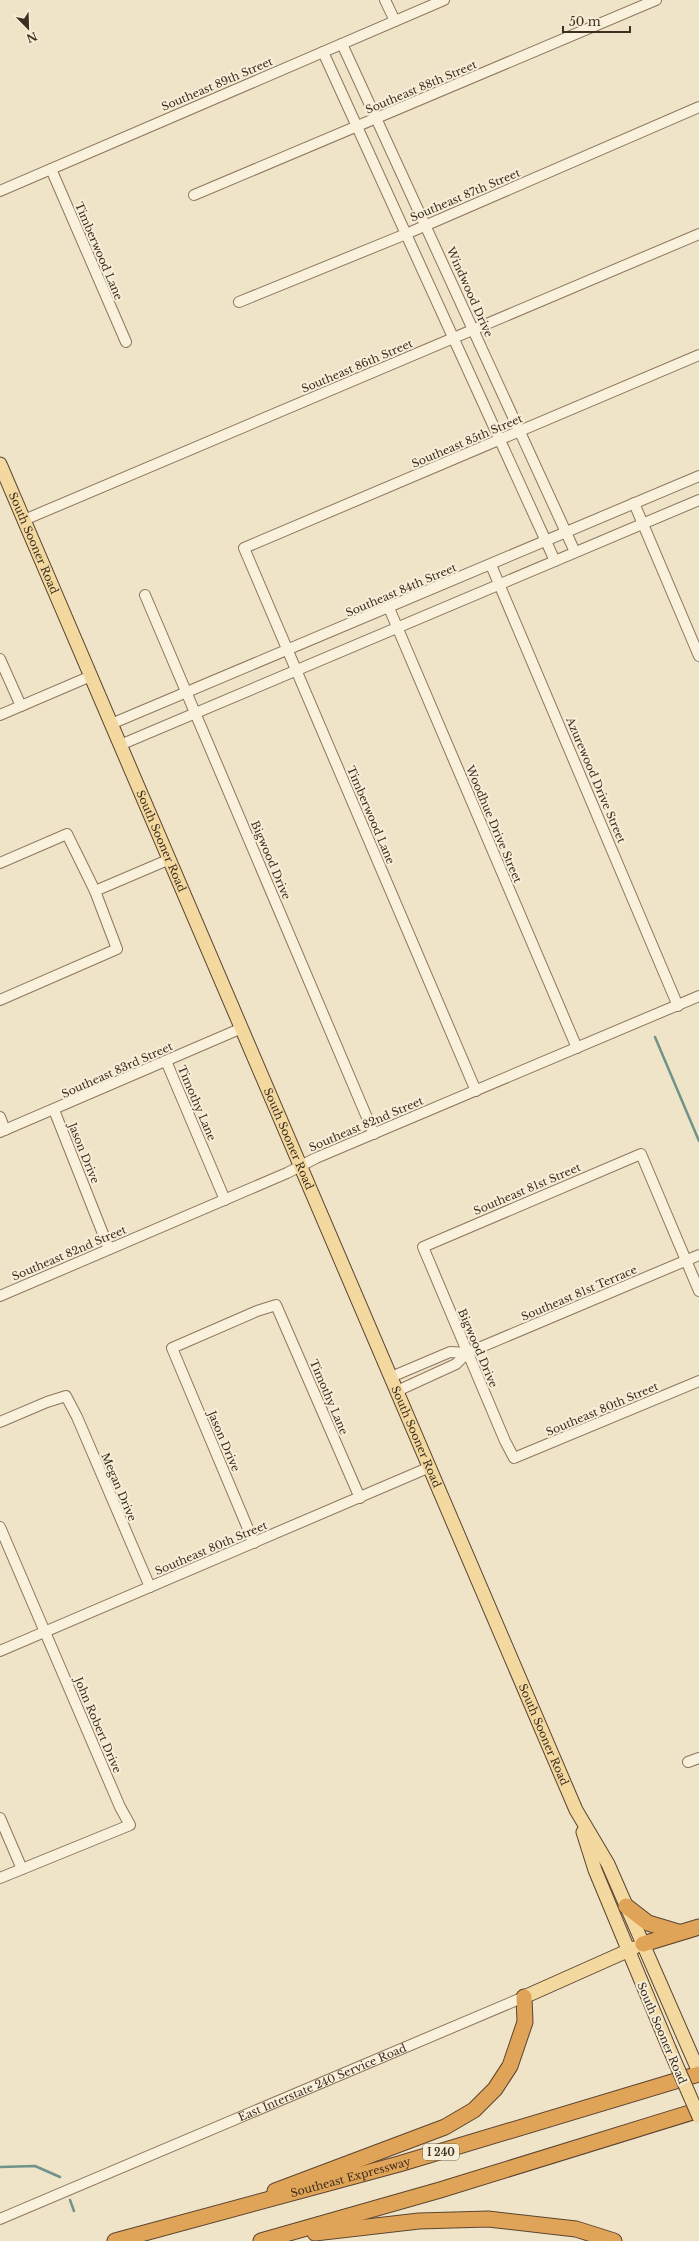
<svg xmlns="http://www.w3.org/2000/svg" width="699" height="2241" viewBox="0 0 699 2241" font-family="'Libre Baskerville',serif">
  <style>
    .lines { fill: none; stroke-linecap: round; stroke-linejoin: round }
    .stream { stroke: #6f938a; stroke-width: 2.5 }
    .minor-casing { stroke: #8d765c; stroke-width: 12 }
    .major-casing { stroke: #5b4430; stroke-width: 15 }
    .highway-casing { stroke: #5b4430; stroke-width: 17 }
    .minor { stroke: #faf1dc; stroke-width: 10 }
    .major { stroke: #f3d9a0; stroke-width: 13 }
    .highway { stroke: #e0a458; stroke-width: 15 }
    .major-bridge-casing { stroke: #5b4430; stroke-width: 15; stroke-linecap: butt }
    .major-bridge { stroke: #f3d9a0; stroke-width: 13 }
    .labels { text-anchor: middle; dominant-baseline: central; stroke-width: 4; stroke-linejoin: round; paint-order: stroke }
    .shield { fill: #f7eed8; stroke: #756857; stroke-width: 1 }
    .shield-label { font-size: 10px; font-weight: bold; fill: #3d2e20 }
    .street-label { font-size: 11px; fill: #3d2e20; stroke: #f7eed8 }
  </style>
  <rect width="100%" height="100%" fill="#f0e4c8"/>
  <g class="lines">
    <!-- stream -->
    <g class="stream">
      <path d="M 655,1037 L 699,1141"/>
      <path d="M 0,2167 L 35,2166 L 60,2177"/>
      <path d="M 70,2200 L 74,2211"/>
    </g>
    <!-- minor casing -->
    <g class="minor-casing">
      <g id="minor">
        <path d="M 385,0 L 395,21"/>
        <path d="M 342,44 L 575,552"/>
        <path d="M 323,52 L 555,561"/>
        <path d="M 51,169 L 126,342"/>
        <path d="M 0,191 L 444,0"/>
        <path d="M 194,195 L 656,0"/>
        <path d="M 239,302 L 406,234 L 699,107"/>
        <path d="M 634,503 L 699,656"/>
        <path d="M 24,520 L 699,234"/>
        <path d="M 491,565 L 678,1006"/>
        <path d="M 145,595 L 374,1134"/>
        <path d="M 389,608 L 577,1048"/>
        <path d="M 0,659 L 21,706"/>
        <path d="M 0,715 L 91,676"/>
        <path d="M 111,724 L 699,476"/>
        <path d="M 120,745 L 699,500"/>
        <path d="M 0,863 L 67,834 L 95,891 L 117,949 L 0,1000"/>
        <path d="M 95,891 L 170,859"/>
        <path d="M 166,1061 L 225,1200"/>
        <path d="M 476,1091 L 244,548 L 699,355"/>
        <path d="M 54,1110 L 109,1249"/>
        <path d="M 0,1117 L 5,1130"/>
        <path d="M 0,1132 L 242,1028"/>
        <path d="M 699,1291 L 641,1154 L 423,1247 L 505,1441 L 514,1458 L 699,1381"/>
        <path d="M 0,1296 L 287,1173 L 316,1158 L 699,996"/>
        <path d="M 391,1377 L 450,1352 L 467,1353"/>
        <path d="M 397,1391 L 456,1364 L 467,1353 L 699,1255"/>
        <path d="M 0,1422 L 47,1402 L 66,1396 L 77,1417 L 150,1587"/>
        <path d="M 0,1527 L 120,1807 L 130,1825 L 0,1878"/>
        <path d="M 254,1543 L 172,1348 L 257,1311 L 276,1305 L 360,1498"/>
        <path d="M 0,1651 L 430,1467"/>
        <path d="M 688,1762 L 699,1758"/>
        <path d="M 0,1818 L 22,1869"/>
        <path id="s1" d="M 0,2219 L 524,1997"/>
      </g>
    </g>
    <!-- major casing -->
    <g class="major-casing">
      <g id="major">
        <path id="s2" d="M 0,464 L 576,1810 L 608,1864 L 699,2072"/>
        <path d="M 583,1832 L 595,1870 L 669,2048"/>
        <path d="M 524,1997 L 634,1948"/>
      </g>
    </g>
    <!-- highway casing -->
    <g class="highway-casing">
      <g id="highway">
        <path d="M 626,1906 L 648,1923 L 678,1932"/>
        <path d="M 643,1944 L 699,1927"/>
        <path d="M 275,2191 L 445,2127 L 474,2110 L 495,2089 L 510,2066 L 525,2022 L 524,1997"/>
        <path d="M 315,2233 L 419,2221 L 488,2219 L 576,2229 L 614,2241"/>
        <path id="s3" d="M 115,2241 L 399,2164 L 699,2074"/>
        <path d="M 261,2241 L 440,2190 L 699,2110"/>
      </g>
    </g>
    <!-- minor -->
    <use href="#minor" class="minor"/>
    <!-- major -->
    <use href="#major" class="major"/>
    <!-- highway -->
    <use href="#highway" class="highway"/>
    <!-- major-bridge casing -->
    <g class="major-bridge-casing">
      <path id="major-bridge" d="M 669,2048 L 699,2117"/>
    </g>
    <!-- major-bridge -->
    <use href="#major-bridge" class="major-bridge"/>
  </g>
  <g class="labels">
    <!-- shield labels -->
    <rect class="shield" x="423" y="2144" width="36" height="16" rx="3"/>
    <g class="shield-label">
      <text x="441" y="2152">I 240</text>
    </g>
    <!-- street labels -->
    <g class="street-label">
      <text transform="translate(217 84) rotate(-23)">Southeast 89th Street</text>
      <text transform="translate(421 87) rotate(-23)">Southeast 88th Street</text>
      <text transform="translate(465 195) rotate(-23)">Southeast 87th Street</text>
      <text transform="translate(99 251) rotate(67)">Timberwood Lane</text>
      <text transform="translate(470 292) rotate(66)">Windwood Drive</text>
      <text transform="translate(357 366) rotate(-23)">Southeast 86th Street</text>
      <text transform="translate(467 441) rotate(-23)">Southeast 85th Street</text>
      <text stroke="none"><textPath href="#s2" startOffset="86">South Sooner Road</textPath></text>
      <text transform="translate(401 590) rotate(-23)">Southeast 84th Street</text>
      <text transform="translate(596 780) rotate(67)">Azurewood Drive Street</text>
      <text transform="translate(371 815) rotate(67)">Timberwood Lane</text>
      <text transform="translate(494 824) rotate(67)">Woodhue Drive Street</text>
      <text stroke="none"><textPath href="#s2" startOffset="410">South Sooner Road</textPath></text>
      <text transform="translate(271 860) rotate(67)">Bigwood Drive</text>
      <text transform="translate(117 1070) rotate(-24)">Southeast 83rd Street</text>
      <text transform="translate(197 1103) rotate(67)">Timothy Lane</text>
      <text transform="translate(366 1124) rotate(-23)">Southeast 82nd Street</text>
      <text stroke="none"><textPath href="#s2" startOffset="734">South Sooner Road</textPath></text>
      <text transform="translate(84 1153) rotate(68)">Jason Drive</text>
      <text transform="translate(527 1189) rotate(-23)">Southeast 81st Street</text>
      <text transform="translate(69 1253) rotate(-23)">Southeast 82nd Street</text>
      <text transform="translate(579 1293) rotate(-23)">Southeast 81st Terrace</text>
      <text transform="translate(478 1348) rotate(67)">Bigwood Drive</text>
      <text transform="translate(329 1397) rotate(67)">Timothy Lane</text>
      <text transform="translate(602 1409) rotate(-23)">Southeast 80th Street</text>
      <text stroke="none"><textPath href="#s2" startOffset="1058">South Sooner Road</textPath></text>
      <text transform="translate(224 1441) rotate(67)">Jason Drive</text>
      <text transform="translate(119 1487) rotate(67)">Megan Drive</text>
      <text transform="translate(211 1548) rotate(-23)">Southeast 80th Street</text>
      <text transform="translate(98 1725) rotate(67)">John Robert Drive</text>
      <text stroke="none"><textPath href="#s2" startOffset="1382">South Sooner Road</textPath></text>
      <text transform="translate(662 2033) rotate(67)">South Sooner Road</text>
      <text stroke="none"><textPath href="#s1" startOffset="350">East Interstate 240 Service Road</textPath></text>
      <text stroke="none"><textPath href="#s3" startOffset="244">Southeast Expressway</textPath></text>
    </g>
  </g>
  <!-- north arrow -->
  <g transform="translate(28 28) rotate(157)" stroke="#f7eed8" stroke-width="3" paint-order="stroke">
  <path d="M0-3L7 15L0 10L-7 15Z" fill="#3d2e20"/>
  <text y="-6" font-size="11" font-weight="bold" text-anchor="middle" fill="#3d2e20">N</text>
  </g>
  <!-- scale -->
  <path d="M563 26v6h67v-6" fill="none" stroke="#3d2e20" stroke-width="2"/>
  <text x="569" y="26" font-size="12" fill="#3d2e20" stroke="#f7eed8" stroke-width="3" paint-order="stroke">50 m</text>
</svg>
